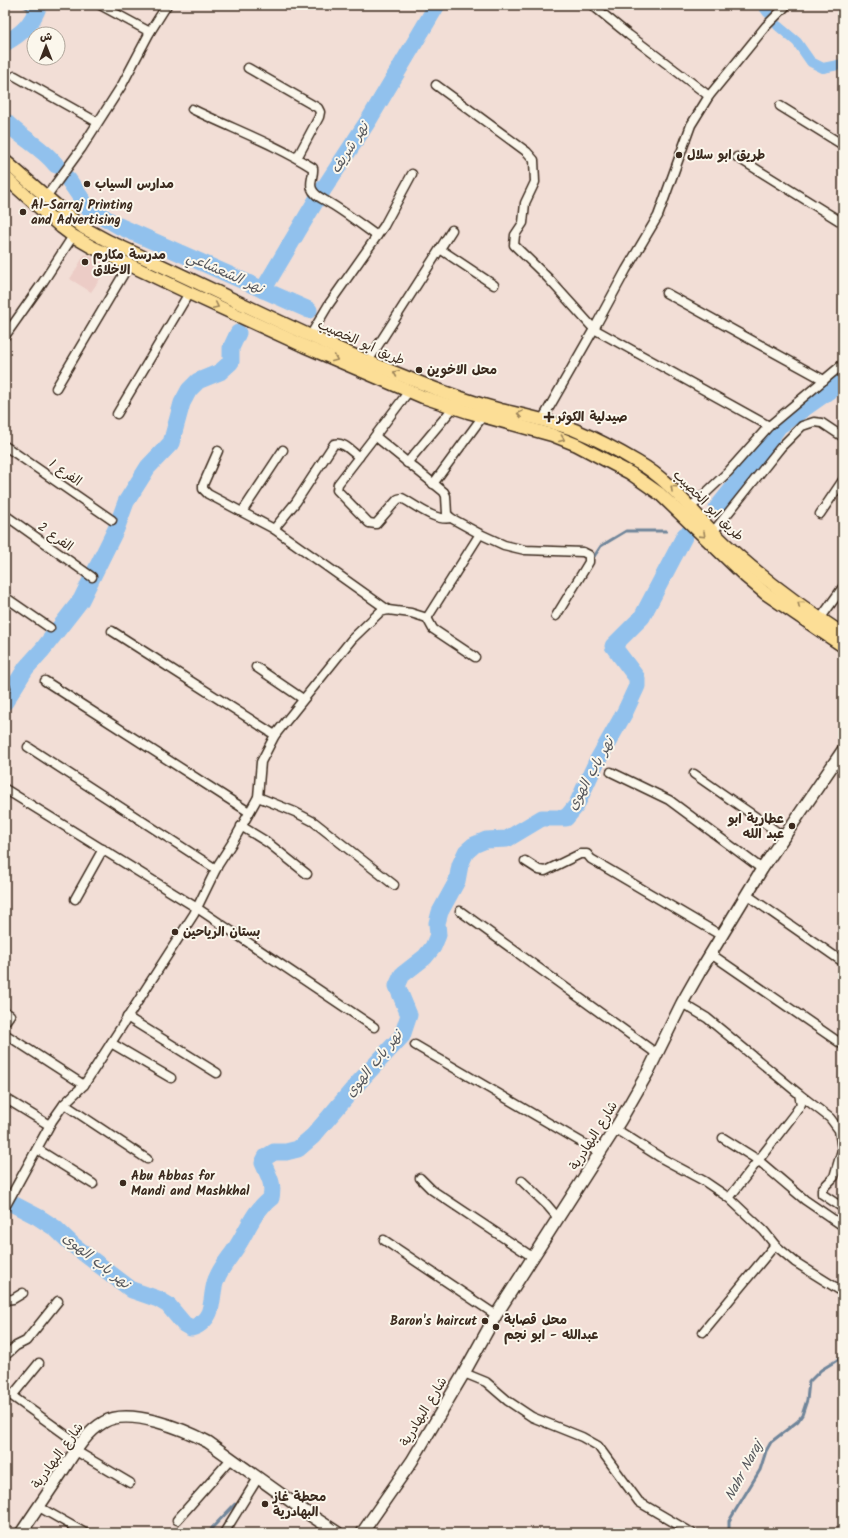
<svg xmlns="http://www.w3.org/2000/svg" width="848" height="1538" viewBox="0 0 848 1538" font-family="Kalam,'Playpen Sans Arabic',sans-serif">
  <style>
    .built { fill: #ecccc6 }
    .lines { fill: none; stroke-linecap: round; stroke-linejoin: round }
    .stream { stroke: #6f859a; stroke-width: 3 }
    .canal { stroke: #91c1ed; stroke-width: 10 }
    .river { stroke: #91c1ed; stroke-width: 17 }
    .minor-casing { stroke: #3b2a1e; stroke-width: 11 }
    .secondary-casing { stroke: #3b2a1e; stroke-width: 14 }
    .primary-casing { stroke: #3b2a1e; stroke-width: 15 }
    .minor { stroke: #fbf7ec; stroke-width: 8 }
    .secondary { stroke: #fbf7ec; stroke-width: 11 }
    .primary { stroke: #fcde96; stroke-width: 12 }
    .oneway { stroke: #9c845a }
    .poi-dot { fill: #3b2a1e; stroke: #fbf7ec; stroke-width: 1.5 }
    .labels { text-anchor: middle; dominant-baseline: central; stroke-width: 4; stroke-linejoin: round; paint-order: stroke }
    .poi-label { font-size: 13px; font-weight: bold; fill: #3b2a1e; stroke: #fbf7ec; text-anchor: start }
    .street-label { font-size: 13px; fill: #3b2a1e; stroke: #fbf7ec }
    .water-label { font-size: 14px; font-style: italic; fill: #55575c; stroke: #fbf7ec }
  </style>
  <rect width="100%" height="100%" fill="#f2ded6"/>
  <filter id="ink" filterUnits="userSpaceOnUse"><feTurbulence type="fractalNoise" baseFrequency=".025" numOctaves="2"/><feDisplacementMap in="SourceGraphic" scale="8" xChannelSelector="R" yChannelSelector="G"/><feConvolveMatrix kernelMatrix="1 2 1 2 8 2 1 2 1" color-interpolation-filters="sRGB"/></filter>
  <g filter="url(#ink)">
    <!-- built -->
    <path class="built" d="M 85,254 L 109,266 L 91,292 L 70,279 Z"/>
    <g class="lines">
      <!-- stream -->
      <g class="stream">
        <path d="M 22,5 L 36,13"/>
        <path d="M 591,561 L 601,546 L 626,531 L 666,531"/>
        <path d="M 209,1533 L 212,1528 L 235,1504"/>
        <path d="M 729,1533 L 729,1521 L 760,1470 L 766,1451 L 771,1442 L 798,1421 L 802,1415 L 807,1400 L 809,1382 L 821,1370 L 839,1359 L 843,1352"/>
      </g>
      <!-- canal -->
      <g class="canal">
        <path d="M 762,5 L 768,13"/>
        <path d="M 778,26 L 797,42 L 811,62 L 823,68 L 843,64"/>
      </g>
      <!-- river -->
      <g class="river">
        <path d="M 5,43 C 23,33 32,24 39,5"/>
        <path d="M 5,121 C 21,138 42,147 56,165"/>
        <path d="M 68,179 L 88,208 L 119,226 L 309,310"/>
        <path d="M 263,290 L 317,199 L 370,118 L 437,5"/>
        <path d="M 717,508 L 748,469 L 779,426 L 843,381"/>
        <path d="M 5,702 L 26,668 L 43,649 L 81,600 L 116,529 L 126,502 L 148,467 L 171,443 L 182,403 L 189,390 L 198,381 L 220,372 L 231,362 L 231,348 L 238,333"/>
        <path d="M 5,1197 L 13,1204 L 38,1217 L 55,1228 L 73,1245 L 132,1290 L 158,1299 L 168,1305 L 184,1324 L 191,1328 C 198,1327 206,1320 209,1313 C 213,1304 212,1290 216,1280 C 220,1269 227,1261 234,1251 C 247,1233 252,1212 271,1198 C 274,1183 269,1177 263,1163 L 266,1157 L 274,1152 L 286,1152 L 298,1149 L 313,1136 L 359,1082 L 402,1036 L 409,1015 L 397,986 L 402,975 L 425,957 L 433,947 L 438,935 L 437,923 L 440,912 L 457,881 L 460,865 L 466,852 L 474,845 L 486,840 L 507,839 L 542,818 L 566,818 L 576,806 L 596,763 L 625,712 L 637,686 L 637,678 L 613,646 L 642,617 L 685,535"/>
      </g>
      <!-- minor casing -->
      <g class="minor-casing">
        <g id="minor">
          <path d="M 100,5 L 150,32"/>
          <path d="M 592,5 L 629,35 L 709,96"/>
          <path d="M 248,68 L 318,108 L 320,112 L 319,117 L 297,158"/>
          <path d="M 15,76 L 97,122"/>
          <path d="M 436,85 L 527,152 L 534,160 L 535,182 L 525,203 L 523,223 L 515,235 L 514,245 L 548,278 L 594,329 L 769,426"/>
          <path d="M 780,106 L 843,145"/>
          <path d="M 192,109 C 233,129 275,144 313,168 C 314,175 309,183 312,189 C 314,195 321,198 326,201 C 344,211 360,224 377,236"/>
          <path d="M 737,157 L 843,223"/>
          <path d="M 46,197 L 81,149 L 122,85 L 150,32 L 167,5"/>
          <path d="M 440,249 L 494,285"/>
          <path d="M 666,293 L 824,380"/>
          <path d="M 5,336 L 43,282 L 73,236"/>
          <path d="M 310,336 L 329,304 L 384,226 L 412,174"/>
          <path d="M 368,361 L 452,230"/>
          <path d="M 56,388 L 129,265"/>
          <path d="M 409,391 L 375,436 L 444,492 L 446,496 L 447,514 L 451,518 L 480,534 L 504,545 L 525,550 L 583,552 L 589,555 L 589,562 L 556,616"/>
          <path d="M 117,414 L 189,293"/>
          <path d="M 542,420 L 594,329 L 626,270 L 658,216 L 691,125 L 709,96 L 736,63 L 766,26 L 787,5"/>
          <path d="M 375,436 L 338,484 L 337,490 L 369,523 L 376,524 L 398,499 L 402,498 C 415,505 436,522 451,518"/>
          <path d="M 5,446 L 112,520"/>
          <path d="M 218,451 L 203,485 L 203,489 L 208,494 L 274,529 L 388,610"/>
          <path d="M 407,463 L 453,408"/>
          <path d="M 433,484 L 483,416"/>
          <path d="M 691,507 L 728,472 L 769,426 L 843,364"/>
          <path d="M 242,512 L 283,450"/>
          <path d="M 820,514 L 843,480"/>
          <path d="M 5,515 L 92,577"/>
          <path d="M 274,529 L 296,502 L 334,444 C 343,441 352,452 359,457"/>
          <path d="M 713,532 L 781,447 L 802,426 L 814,422 L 822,423 L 843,437"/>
          <path d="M 5,597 L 50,628"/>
          <path d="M 427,618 L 480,534"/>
          <path d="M 820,619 L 843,587"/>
          <path d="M 112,631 L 275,735"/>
          <path d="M 256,667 L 303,699"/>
          <path d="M 45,681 L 249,812"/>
          <path d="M 5,687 L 6,688"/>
          <path d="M 28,747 L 216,869"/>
          <path d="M 611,772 L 669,800 L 762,869"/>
          <path d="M 694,774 L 783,836"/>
          <path d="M 5,789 L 197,908 L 374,1027"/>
          <path d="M 258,797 L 295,812 L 314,822 L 394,885"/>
          <path d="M 241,826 L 267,842 L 307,874"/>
          <path d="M 525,861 L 539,870 L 545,871 L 580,854 L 587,854 L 591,859 L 722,936"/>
          <path d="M 747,895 L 843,962"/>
          <path d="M 75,899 L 103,849"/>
          <path d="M 460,911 L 657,1054"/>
          <path d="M 711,954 L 843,1045"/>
          <path d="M 682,1003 L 707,1018 L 799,1094 L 801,1104 L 795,1113 L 729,1198"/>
          <path d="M 5,1012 L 10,1015 L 5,1022"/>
          <path d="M 127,1017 L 217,1073"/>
          <path d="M 5,1034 L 84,1085"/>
          <path d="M 111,1043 L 171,1078"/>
          <path d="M 415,1045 L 600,1153"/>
          <path d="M 799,1094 L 830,1118 L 839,1130 L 842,1150 L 834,1177 L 822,1189 L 822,1194 L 843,1208"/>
          <path d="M 5,1098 L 49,1125"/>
          <path d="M 64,1104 L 147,1159"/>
          <path d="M 614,1128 L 663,1159 L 704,1181 L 729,1198 L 764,1231 L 775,1245 L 795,1262 L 843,1292"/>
          <path d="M 723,1138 L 758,1160 L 805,1200 L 843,1226"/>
          <path d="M 37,1149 L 93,1184"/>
          <path d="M 420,1178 L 432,1190 L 534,1258"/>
          <path d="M 522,1181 L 547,1205 L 558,1218"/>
          <path d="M 5,1207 L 52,1121 L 64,1104 L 84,1085 L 194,914 L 218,865 L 234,840 L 258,797 L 261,762 L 275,735 L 352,639 L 380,612 L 388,610 L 411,613 L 427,618 L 433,629 L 475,657"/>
          <path d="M 384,1240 L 496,1315"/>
          <path d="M 5,1300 L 13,1299 L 23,1293"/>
          <path d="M 703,1332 L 775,1245"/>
          <path d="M 5,1356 L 16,1346 L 26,1341 L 58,1301"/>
          <path d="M 464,1373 L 486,1382 L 508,1401 L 532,1417 L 582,1437 L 598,1446 L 639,1502 L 692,1533"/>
          <path d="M 5,1391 L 80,1445"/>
          <path d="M 12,1396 L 39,1363"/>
          <path d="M 76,1451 L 130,1483"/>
          <path d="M 39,1507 L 85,1533"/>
          <path d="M 177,1520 L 231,1459"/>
          <path d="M 224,1533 L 258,1478"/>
        </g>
      </g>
      <!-- secondary casing -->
      <g class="secondary-casing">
        <g id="secondary">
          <path d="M 21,1533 C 33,1515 46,1496 58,1478 C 71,1459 83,1434 104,1422 C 129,1407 184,1429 208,1442 L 310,1515 L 338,1533"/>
          <path d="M 362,1533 L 412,1461 L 464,1373 L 496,1315 L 620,1121 L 648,1072 L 682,1003 L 699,973 L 762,869 L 843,750"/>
        </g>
      </g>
      <!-- primary casing -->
      <g class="primary-casing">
        <g id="primary">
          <path d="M 5,161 L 72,219 L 84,228 L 108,241 C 210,287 309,339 413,380 C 442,392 471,402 501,410 C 526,416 551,421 575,430 C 597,439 619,451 639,463 C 669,480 689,508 713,532 C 752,571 797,604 843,634"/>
          <path d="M 5,177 L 61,227 L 73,236 L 92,247 L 189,293 L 304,346 L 423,397 L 468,412 L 552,435 L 577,445 L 630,473 L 660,494 L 746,577 L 765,593 L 843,646"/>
        </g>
      </g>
      <!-- minor -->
      <use href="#minor" class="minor"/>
      <!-- secondary -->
      <use href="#secondary" class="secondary"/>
      <!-- primary -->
      <use href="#primary" class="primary"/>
    </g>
    <!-- one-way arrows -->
    <defs><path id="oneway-chevron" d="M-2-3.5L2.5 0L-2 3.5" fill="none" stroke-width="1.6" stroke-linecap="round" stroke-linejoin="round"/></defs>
    <g class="oneway">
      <use href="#oneway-chevron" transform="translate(216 306) rotate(25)"/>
      <use href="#oneway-chevron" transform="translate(335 359) rotate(23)"/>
      <use href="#oneway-chevron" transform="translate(396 373) rotate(-157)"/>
      <use href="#oneway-chevron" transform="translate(520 414) rotate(-167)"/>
      <use href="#oneway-chevron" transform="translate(562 439) rotate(21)"/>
      <use href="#oneway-chevron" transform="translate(673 488) rotate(-137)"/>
      <use href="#oneway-chevron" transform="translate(703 535) rotate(44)"/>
      <use href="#oneway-chevron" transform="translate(800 604) rotate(-143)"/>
    </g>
  </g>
  <!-- markers -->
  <g class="poi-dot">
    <circle cx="679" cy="155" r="4"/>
    <circle cx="87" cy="184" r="4"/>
    <circle cx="23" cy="212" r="4"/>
    <circle cx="85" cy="262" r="4"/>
    <circle cx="419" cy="370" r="4"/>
    <path d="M547 411h4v4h4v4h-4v4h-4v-4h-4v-4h4z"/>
    <circle cx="792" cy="826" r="4"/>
    <circle cx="175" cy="932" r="4"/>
    <circle cx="123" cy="1183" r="4"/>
    <circle cx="485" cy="1321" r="4"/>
    <circle cx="496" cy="1327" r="4"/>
    <circle cx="265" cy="1504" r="4"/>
  </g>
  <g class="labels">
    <!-- poi labels -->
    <g class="poi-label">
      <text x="687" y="155">طريق ابو سلال</text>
      <text x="95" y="184">مدارس السياب</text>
      <text x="31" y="205">Al-Sarraj Printing<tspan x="31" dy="15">and Advertising</tspan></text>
      <text x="93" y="255">مدرسة مكارم<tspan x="93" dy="15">الاخلاق</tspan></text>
      <text x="427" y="370">محل الاخوين</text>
      <text x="557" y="417">صيدلية الكوثر</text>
      <text x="784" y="819" text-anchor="end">عطارية ابو<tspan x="784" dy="15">عبد الله</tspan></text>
      <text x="183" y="932">بستان الرياحين</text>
      <text x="131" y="1176">Abu Abbas for<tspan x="131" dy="15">Mandi and Mashkhal</tspan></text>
      <text x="504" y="1320">محل قصابة<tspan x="504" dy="15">عبدالله - ابو نجم</tspan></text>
      <text x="477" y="1321" text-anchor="end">Baron's haircut</text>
      <text x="273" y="1497">محطة غاز<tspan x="273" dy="15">البهادرية</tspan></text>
    </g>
    <!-- street labels -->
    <g class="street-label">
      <text transform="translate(361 343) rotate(24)">طريق ابو الخصيب</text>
      <text transform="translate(65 473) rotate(35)">الفرع 1</text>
      <text transform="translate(708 506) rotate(45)">طريق ابو الخصيب</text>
      <text transform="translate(55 537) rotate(36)">الفرع 2</text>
      <text transform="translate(594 1136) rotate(-58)">شارع البهادرية</text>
      <text transform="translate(424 1412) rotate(-59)">شارع البهادرية</text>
      <text transform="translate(58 1456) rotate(-54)">شارع البهادرية</text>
    </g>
    <!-- water labels -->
    <g class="water-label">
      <text transform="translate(350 148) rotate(-57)">نهر شريف</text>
      <text transform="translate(225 273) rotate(24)">نهر الشعشاعي</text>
      <text transform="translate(591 774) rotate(-61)">نهر باب الهوى</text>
      <text transform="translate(374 1064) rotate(-51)">نهر باب الهوى</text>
      <text transform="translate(96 1261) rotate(38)">نهر باب الهوى</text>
      <text transform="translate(744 1471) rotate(-62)">Nahr Naraj</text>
    </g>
  </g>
  <!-- margin -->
  <rect width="848" height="1538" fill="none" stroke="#fbf7ec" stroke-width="20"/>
  <rect x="10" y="10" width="828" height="1518" fill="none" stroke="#3b2a1e" stroke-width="1.5" filter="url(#ink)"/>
  <!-- north arrow -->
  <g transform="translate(46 46)"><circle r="19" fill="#fbf7ec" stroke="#aea59a"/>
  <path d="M0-3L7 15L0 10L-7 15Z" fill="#3b2a1e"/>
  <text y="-6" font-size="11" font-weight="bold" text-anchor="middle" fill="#3b2a1e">ش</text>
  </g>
</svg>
